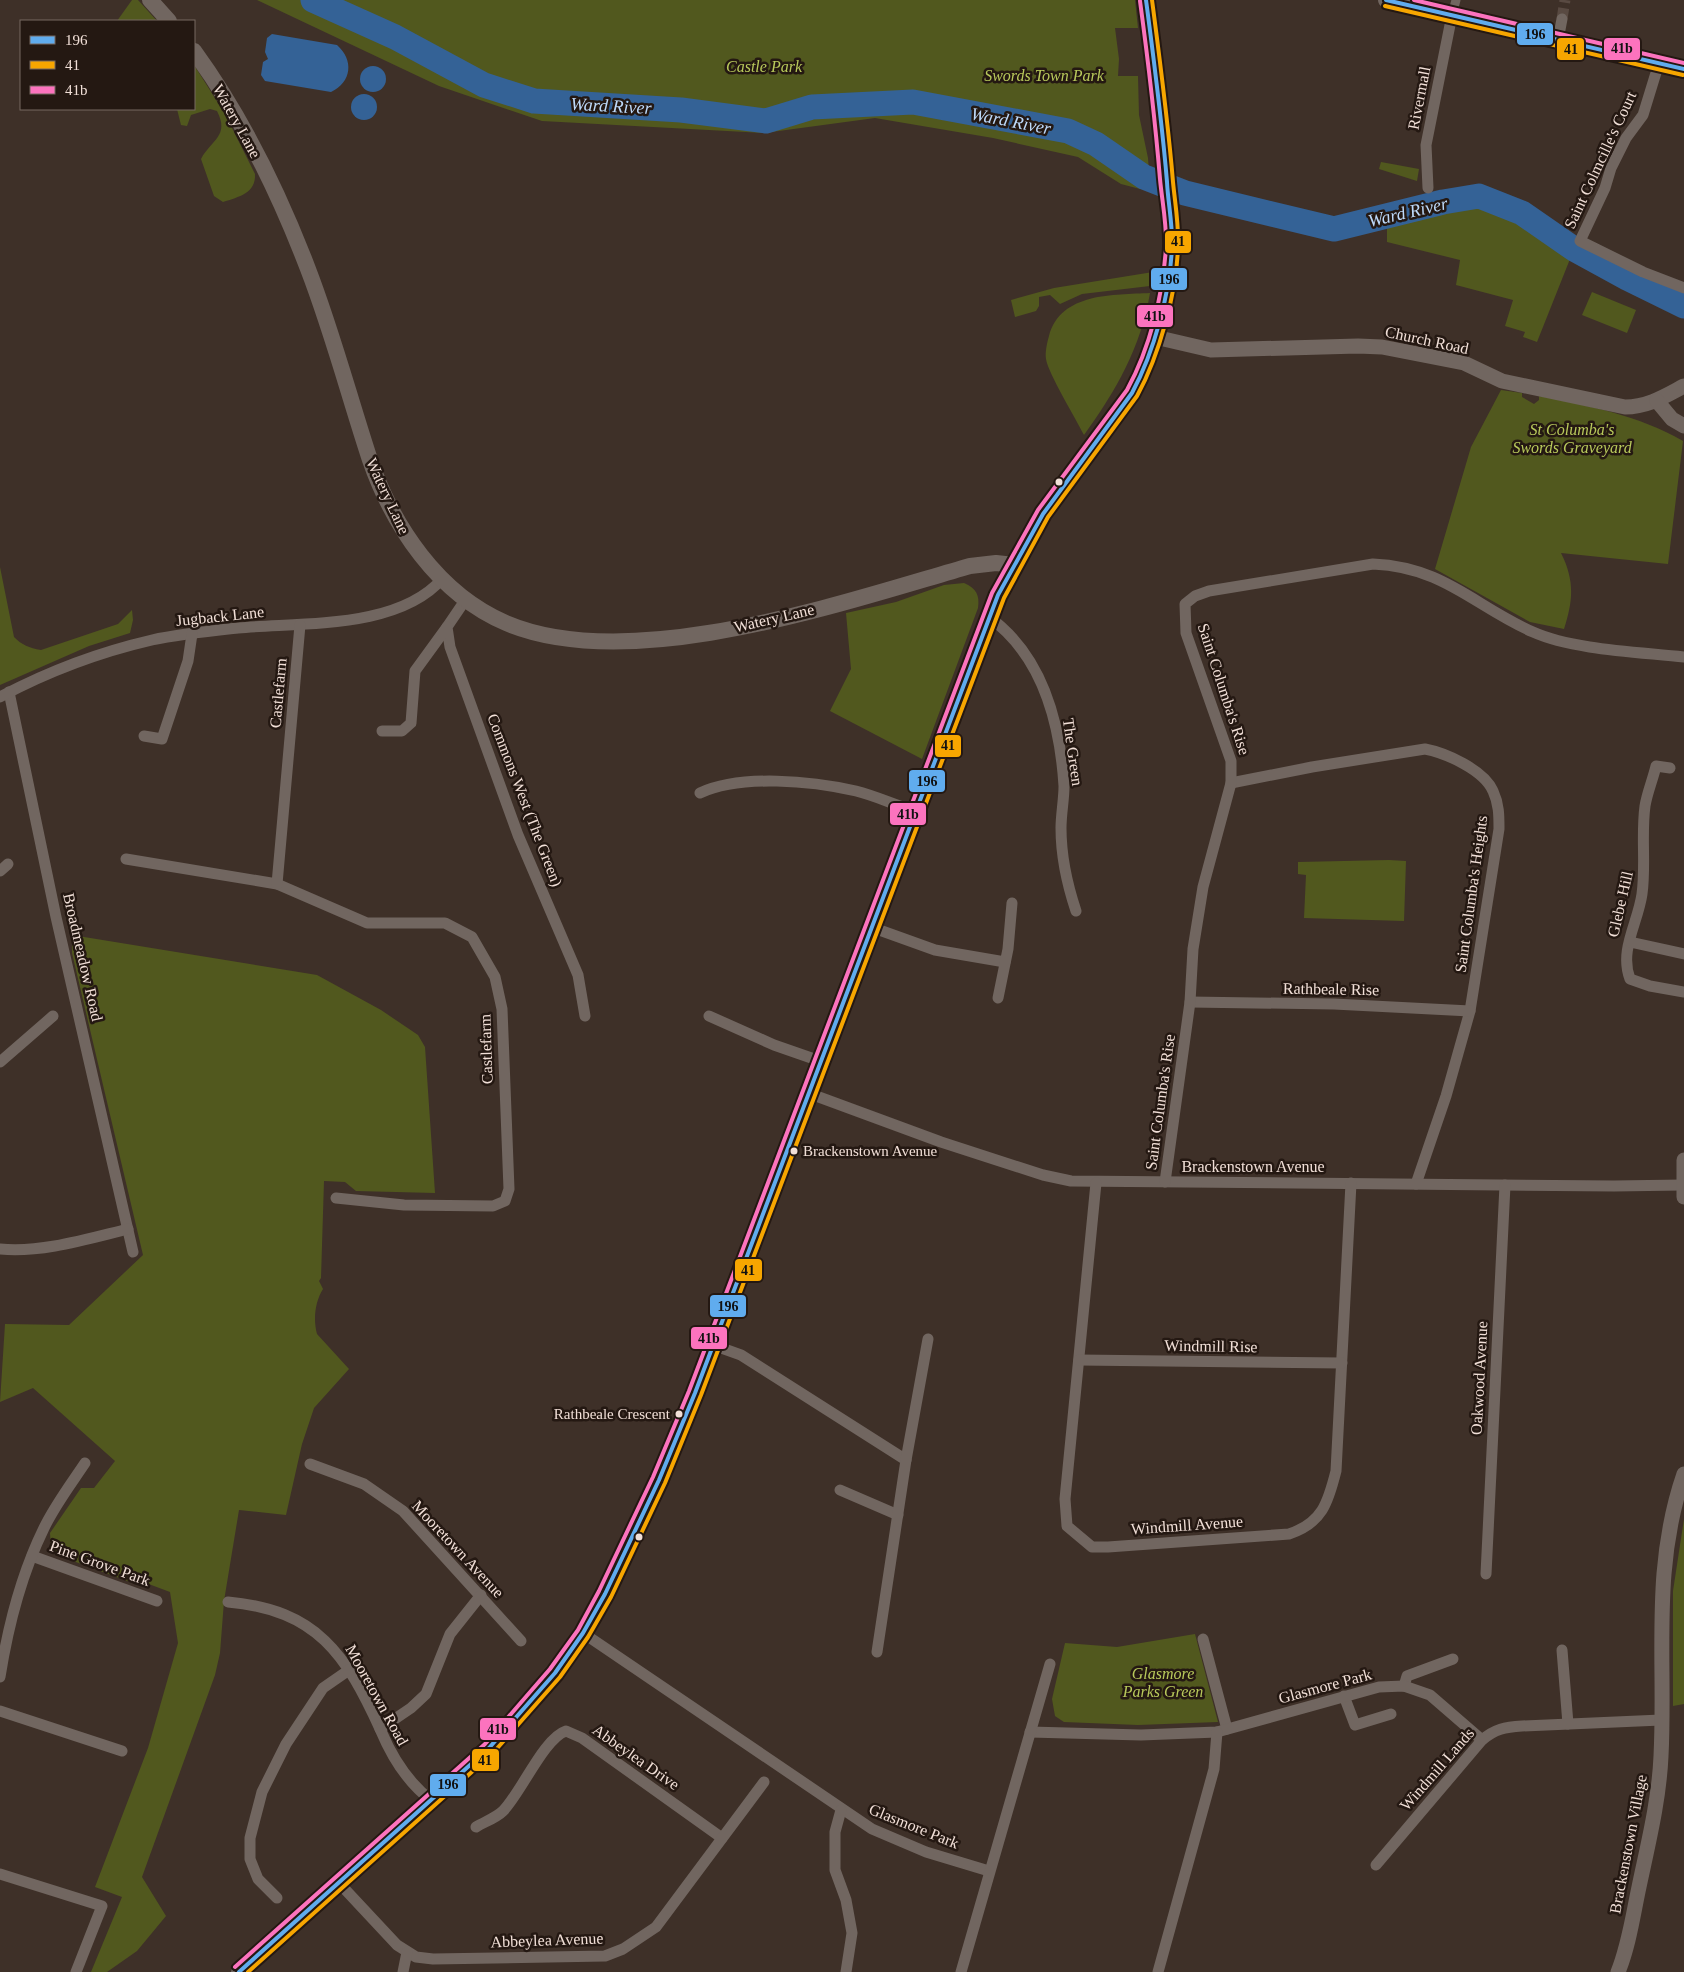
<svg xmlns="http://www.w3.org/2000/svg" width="1684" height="1972" viewBox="0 0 1684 1972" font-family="Georgia,serif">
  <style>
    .green { fill: #51581e }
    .water { fill: #346296 }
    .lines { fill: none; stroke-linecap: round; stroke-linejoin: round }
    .river { stroke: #346296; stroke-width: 25 }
    .minor-tunnel { stroke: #594a42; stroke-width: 11; stroke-dasharray: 11 5.5; stroke-linecap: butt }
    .pedestrian { stroke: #716660; stroke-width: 9 }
    .minor { stroke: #716660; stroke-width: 11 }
    .tertiary { stroke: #716660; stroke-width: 15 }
    .secondary { stroke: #716660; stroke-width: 16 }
    .bus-1-casing { stroke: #241812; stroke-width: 8 }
    .bus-2-casing { stroke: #241812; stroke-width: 8 }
    .bus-3-casing { stroke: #241812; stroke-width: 8 }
    .bus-1 { stroke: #60acee; stroke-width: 4 }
    .bus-2 { stroke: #f7a600; stroke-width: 4 }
    .bus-3 { stroke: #fc73be; stroke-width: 4 }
    .bus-dot { fill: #f1dfd7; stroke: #241812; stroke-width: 2 }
    .labels { text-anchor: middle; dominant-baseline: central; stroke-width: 5; stroke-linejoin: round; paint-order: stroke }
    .bus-label { font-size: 15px; fill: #f1dfd7; stroke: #241812; text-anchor: start }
    .park-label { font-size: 16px; font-style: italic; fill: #b8c95b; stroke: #241812 }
    .street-label { font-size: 16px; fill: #f1dfd7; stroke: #241812 }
    .water-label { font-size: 18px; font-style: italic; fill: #bdd9fa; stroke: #241812 }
    .line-badge { stroke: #241812; stroke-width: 2 }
    .pale-badge-label { font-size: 14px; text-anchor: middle; font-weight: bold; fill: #111 }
  </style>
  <rect width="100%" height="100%" fill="#3e3028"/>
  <!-- green -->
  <g class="green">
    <path d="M 132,0 L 138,0 L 157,21 L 117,21 Z"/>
    <path d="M 257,0 L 1135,0 L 1138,28 L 1115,28 L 1119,59 L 1118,76 L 1138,76 L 1139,115 L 1148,158 L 1150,183 L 1140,189 L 1121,184 L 1078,157 L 993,138 L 875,118 L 764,133 L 542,121 L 439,86 Z"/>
    <path d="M 194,65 L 225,114 L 255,174 C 256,193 239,197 223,202 L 214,196 L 201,159 C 211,140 230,136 217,111 L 210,109 L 191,115 L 187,126 L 181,125 L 177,109 L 194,109 Z"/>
    <path d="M 1381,162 L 1419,169 L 1417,181 L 1379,169 Z"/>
    <path d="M 1467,204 C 1508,209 1538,232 1572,254 L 1537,342 L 1523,337 L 1525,332 L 1505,326 L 1513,300 L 1456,285 L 1460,260 L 1387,242 L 1387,222 Z"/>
    <path d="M 1153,272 L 1150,286 L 1082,294 L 1060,304 L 1050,295 L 1039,297 L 1039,306 L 1036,311 L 1015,317 L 1011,300 L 1054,288 Z"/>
    <path d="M 1592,292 L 1636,310 L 1627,333 L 1582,315 Z"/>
    <path d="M 1150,293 C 1141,347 1116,391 1084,435 C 1076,419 1048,373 1046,359 C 1045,352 1047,343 1049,336 C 1061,292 1114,295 1150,293 Z"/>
    <path d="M 1501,390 L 1522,393 L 1522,397 L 1534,404 L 1539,400 L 1539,396 C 1589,406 1638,415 1683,441 L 1668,564 L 1561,553 C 1575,581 1573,601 1564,629 L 1530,622 L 1435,569 L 1471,447 Z"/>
    <path d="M 0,567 L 14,637 C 22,645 29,648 41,650 L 118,624 L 132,610 L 133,620 L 130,633 L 89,646 L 0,685 Z"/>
    <path d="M 964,583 C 976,588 980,595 978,608 L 922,759 L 830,711 L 851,669 L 846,613 L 896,602 L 944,585 Z"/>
    <path d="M 1389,860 L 1406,861 L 1404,921 L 1304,918 L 1306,875 L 1298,874 L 1298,862 Z"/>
    <path d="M 78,936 L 317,975 L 381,1010 L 418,1035 L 425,1047 L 435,1193 L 356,1191 L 345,1182 L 324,1181 L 321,1278 L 319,1281 L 323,1289 C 315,1302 313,1319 317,1334 L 349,1369 L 314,1408 L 302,1444 L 286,1515 L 239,1510 L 224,1601 L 220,1653 L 215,1675 L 142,1877 L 166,1916 L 137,1951 L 107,1972 L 91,1972 L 122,1897 L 95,1887 L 148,1748 L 178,1643 L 170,1592 L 138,1580 L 130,1582 L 57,1555 L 51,1548 L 50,1533 L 81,1488 L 94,1488 L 115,1461 L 33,1388 L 0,1402 L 5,1324 L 69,1325 L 143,1255 L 72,953 L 72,944 Z"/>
    <path d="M 1684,1519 L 1684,1704 L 1673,1706 L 1673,1591 Z"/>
    <path d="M 1195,1634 L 1218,1722 L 1138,1725 L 1064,1722 L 1055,1716 L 1052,1699 L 1065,1643 L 1117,1647 Z"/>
  </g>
  <!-- water -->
  <g class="water">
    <path d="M 272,34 L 337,45 C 354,60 352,82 331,92 L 265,81 L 261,75 L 263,62 L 268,59 L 265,52 L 267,38 Z"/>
    <circle cx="373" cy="79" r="13"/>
    <circle cx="364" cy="107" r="13"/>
  </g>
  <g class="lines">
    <!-- river -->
    <path class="river" d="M 313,0 L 395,37 L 484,85 L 534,101 L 681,110 L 766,121 L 812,107 L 913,102 L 1068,131 L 1096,144 L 1144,177 L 1185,193 L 1334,229 L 1443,202 L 1479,196 L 1522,213 L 1574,249 L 1627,278 L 1684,306"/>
    <!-- minor-tunnel -->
    <path class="minor-tunnel" d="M 1562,19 L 1565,0"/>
    <!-- pedestrian -->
    <path class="pedestrian" d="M 1452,15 L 1456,0"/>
    <!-- minor -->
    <g class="minor">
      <path d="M 1558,40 L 1562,19"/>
      <path d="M 1659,63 L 1643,115 L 1626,138 L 1611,168 L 1605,188 L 1580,241 L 1643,272 L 1684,288"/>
      <path d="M 1428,188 L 1426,145 L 1452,15"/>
      <path d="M 466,599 L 447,627 L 450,647 L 518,835 L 578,975 L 585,1016"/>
      <path d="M 989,617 C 1043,656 1060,722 1064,786 C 1064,800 1061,814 1061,828 C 1061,857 1067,884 1076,911"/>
      <path d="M 9,692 L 56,917 L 133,1252"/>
      <path d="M 0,697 C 47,672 100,652 152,640 C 180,634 210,631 238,628 C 301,622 398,630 443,578"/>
      <path d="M 382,731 L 402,731 L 411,723 L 415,671 L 447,627"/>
      <path d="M 144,736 L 162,739 L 188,661 L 192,634"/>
      <path d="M 1670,768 L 1656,766 C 1653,779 1647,793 1645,806 C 1641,835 1646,865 1642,894 C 1638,923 1619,950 1630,979 L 1650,986 L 1684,992"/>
      <path d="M 1231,783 L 1312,767 L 1425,749 C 1446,753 1484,770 1493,791 C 1499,804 1499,815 1499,829 L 1470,1011 L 1446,1096 L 1416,1184"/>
      <path d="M 700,793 C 741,774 812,781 856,791 C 876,796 895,805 915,811"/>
      <path d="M 126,859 L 277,884 L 367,923 L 445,923 L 472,937 L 495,977 L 502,1009 L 509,1189 L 505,1201 L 493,1206 L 404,1205 L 336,1198"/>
      <path d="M 0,871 L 8,864"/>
      <path d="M 277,884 L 300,625"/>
      <path d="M 871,927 L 935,950 L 1005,962"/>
      <path d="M 1630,942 L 1684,954"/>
      <path d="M 998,998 L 1008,949 L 1012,903"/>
      <path d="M 1190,1002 L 1334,1004 L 1470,1011"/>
      <path d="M 709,1016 L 774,1045 L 820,1061"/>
      <path d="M 0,1062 L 53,1016"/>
      <path d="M 808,1093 L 941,1142 L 1043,1175 L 1071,1181 L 1614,1186 L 1683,1185"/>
      <path d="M 1165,1182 L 1190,1002 L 1193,949 L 1203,887 L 1231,783 L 1231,761 L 1186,633 L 1185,604 L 1195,596 L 1209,591 L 1373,564 C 1444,567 1474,606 1533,632 C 1573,650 1640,652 1684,657"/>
      <path d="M 1096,1183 L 1065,1499 L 1067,1526 L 1092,1547 L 1108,1547 L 1289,1534 C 1322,1523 1328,1503 1336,1471 L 1351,1183"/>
      <path d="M 0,1249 C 42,1253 87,1239 128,1229"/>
      <path d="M 713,1345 L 741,1355 L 906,1460"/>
      <path d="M 1079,1360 L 1342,1363"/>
      <path d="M 310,1464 L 364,1484 L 403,1511 L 521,1641"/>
      <path d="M 840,1490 L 898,1515"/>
      <path d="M 32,1556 L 157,1601"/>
      <path d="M 1486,1574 L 1505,1185"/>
      <path d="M 228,1602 C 317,1610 346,1654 381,1731 C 392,1757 408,1783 432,1801"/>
      <path d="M 583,1633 L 872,1829 L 926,1852 L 989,1871"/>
      <path d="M 1203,1639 L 1227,1729"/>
      <path d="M 1562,1650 L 1568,1724"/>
      <path d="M 877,1652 L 906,1460 L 928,1339"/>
      <path d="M 0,1677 C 8,1626 21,1575 44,1528 C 55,1505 71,1484 85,1463"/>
      <path d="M 1404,1686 L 1407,1676 L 1453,1659"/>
      <path d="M 1344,1696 L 1355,1725 L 1391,1714"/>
      <path d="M 0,1711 L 122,1751"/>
      <path d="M 380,1729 L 411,1708 L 426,1694 L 450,1634 L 481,1595"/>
      <path d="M 1030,1732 L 1141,1735 L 1217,1732 L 1379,1687 L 1404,1686 L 1430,1695 L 1482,1740"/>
      <path d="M 841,1810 L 835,1832 L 835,1870 L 846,1900 L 852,1933 L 846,1972"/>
      <path d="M 476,1827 C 484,1822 496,1818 503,1811 C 521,1793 544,1738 566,1731 L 582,1738 L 722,1838"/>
      <path d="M 1376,1865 L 1482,1740 C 1495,1729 1505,1727 1522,1726 L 1661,1720"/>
      <path d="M 0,1874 L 102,1906 L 76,1972"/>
      <path d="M 340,1884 L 397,1945 L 416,1957 L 433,1959 L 605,1956 L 623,1949 L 656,1927 L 764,1782"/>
      <path d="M 277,1898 L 258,1879 L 250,1859 L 250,1838 L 262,1792 L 286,1744 L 323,1688 L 349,1670"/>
      <path d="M 403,1972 L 407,1952"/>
      <path d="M 961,1972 L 1050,1664"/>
      <path d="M 1158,1972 L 1214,1769 L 1217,1732"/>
    </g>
    <!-- tertiary -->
    <g class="tertiary">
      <path d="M 1155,337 L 1211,350 L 1358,346 L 1382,347 L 1464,363 L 1502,381 L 1625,407 C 1648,407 1665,396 1684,386"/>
      <path d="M 1657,401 L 1672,419 L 1684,426"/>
      <path d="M 1014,565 L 1043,514 L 1132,393 L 1143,373 L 1155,337 L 1168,280 L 1172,246 L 1161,113 L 1146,0"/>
      <path d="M 1684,1160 L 1684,1197"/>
      <path d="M 1618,1972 C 1629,1945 1633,1915 1639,1887 C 1648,1844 1659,1801 1661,1756 C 1666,1659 1651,1570 1684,1474"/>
    </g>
    <!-- secondary -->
    <g class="secondary">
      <path d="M 150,0 L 169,21"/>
      <path d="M 1386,0 L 1684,69"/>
      <path d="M 194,51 C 242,117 279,193 308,269 C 332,331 349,396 370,460 C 393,526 438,594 506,623 C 631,676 844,602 970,566 L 996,563 L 1014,565 L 998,595 L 968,672 L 695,1393 C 656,1487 617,1592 555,1673 C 515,1726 466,1769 418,1814 C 359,1867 299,1919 239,1972"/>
    </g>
    <!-- bus-1 casing -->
    <g class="bus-1-casing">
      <g id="bus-1">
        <path d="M 1386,0 L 1684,69"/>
        <path d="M 239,1972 L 489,1748 L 555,1673 L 583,1633 L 605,1594 L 659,1480 L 695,1393 L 998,595 L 1043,514 L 1132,393 C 1154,352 1170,294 1172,247 C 1173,226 1168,203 1167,182 C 1162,121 1154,61 1146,0"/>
      </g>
    </g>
    <!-- bus-2 casing -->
    <g class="bus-2-casing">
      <g id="bus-2">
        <path d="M 1385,6 L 1683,75"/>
        <path d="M 248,1972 L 493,1753 L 560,1677 L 588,1637 L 611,1597 L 665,1483 L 701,1395 L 1004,598 L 1048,517 L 1137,396 C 1159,356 1177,292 1178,246 C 1179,225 1175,203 1173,182 C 1168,121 1160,61 1152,0"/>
      </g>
    </g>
    <!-- bus-3 casing -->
    <g class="bus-3-casing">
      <g id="bus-3">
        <path d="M 1414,0 L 1684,63"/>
        <path d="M 235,1967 L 485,1744 L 550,1669 L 578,1630 L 599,1591 L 653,1477 L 689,1391 L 992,593 L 1038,510 L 1127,390 C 1150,348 1163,295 1166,247 C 1167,225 1162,201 1160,179 C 1155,119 1148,60 1140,1"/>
      </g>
    </g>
    <!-- bus-1 -->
    <use href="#bus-1" class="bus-1"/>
    <!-- bus-2 -->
    <use href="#bus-2" class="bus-2"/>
    <!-- bus-3 -->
    <use href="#bus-3" class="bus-3"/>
  </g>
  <!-- markers -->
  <g class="bus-dot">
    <circle cx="1059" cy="482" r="4.5"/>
    <circle cx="794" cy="1151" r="4.5"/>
    <circle cx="679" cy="1414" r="4.5"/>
    <circle cx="639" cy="1537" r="4.5"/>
  </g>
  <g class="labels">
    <!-- bus labels -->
    <g class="bus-label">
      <text x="803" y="1151">Brackenstown Avenue</text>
      <text x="670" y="1414" text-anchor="end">Rathbeale Crescent</text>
    </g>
    <!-- park labels -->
    <g class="park-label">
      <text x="764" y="66">Castle Park</text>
      <text x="1044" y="75">Swords Town Park</text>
      <text x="1572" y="429">St Columba's<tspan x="1572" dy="18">Swords Graveyard</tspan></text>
      <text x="1163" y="1673">Glasmore<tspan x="1163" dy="18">Parks Green</tspan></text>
    </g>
    <!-- street labels -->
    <g class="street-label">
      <text transform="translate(1419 98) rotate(-79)">Rivermall</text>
      <text transform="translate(237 121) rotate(61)">Watery Lane</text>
      <text transform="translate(1600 160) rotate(-65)">Saint Colmcille's Court</text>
      <text transform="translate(1427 340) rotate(12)">Church Road</text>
      <text transform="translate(388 496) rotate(65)">Watery Lane</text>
      <text transform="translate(220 616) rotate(-6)">Jugback Lane</text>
      <text transform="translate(774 618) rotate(-13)">Watery Lane</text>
      <text transform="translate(1224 689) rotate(72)">Saint Columba's Rise</text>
      <text transform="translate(278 693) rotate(-85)">Castlefarm</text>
      <text transform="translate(1073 752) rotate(82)">The Green</text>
      <text transform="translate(525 800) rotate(69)">Commons West (The Green)</text>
      <text transform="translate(1471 894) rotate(-82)">Saint Columba's Heights</text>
      <text transform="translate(1620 904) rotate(-77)">Glebe Hill</text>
      <text transform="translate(83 957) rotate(77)">Broadmeadow Road</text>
      <text transform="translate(1331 989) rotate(1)">Rathbeale Rise</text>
      <text transform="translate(486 1049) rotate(-92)">Castlefarm</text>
      <text transform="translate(1160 1102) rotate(-82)">Saint Columba's Rise</text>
      <text x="1253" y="1166">Brackenstown Avenue</text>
      <text transform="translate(1211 1346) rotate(1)">Windmill Rise</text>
      <text transform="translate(1479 1378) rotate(-87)">Oakwood Avenue</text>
      <text transform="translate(1187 1525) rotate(-4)">Windmill Avenue</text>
      <text transform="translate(458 1549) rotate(47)">Mooretown Avenue</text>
      <text transform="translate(100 1563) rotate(20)">Pine Grove Park</text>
      <text transform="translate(1325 1686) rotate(-15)">Glasmore Park</text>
      <text transform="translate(377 1695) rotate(61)">Mooretown Road</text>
      <text transform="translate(636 1757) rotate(35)">Abbeylea Drive</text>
      <text transform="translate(1437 1769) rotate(-49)">Windmill Lands</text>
      <text transform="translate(914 1826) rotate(22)">Glasmore Park</text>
      <text transform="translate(1628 1844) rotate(-79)">Brackenstown Village</text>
      <text transform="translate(547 1940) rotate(-2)">Abbeylea Avenue</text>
    </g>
    <!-- water labels -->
    <g class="water-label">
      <text transform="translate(611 106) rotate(3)">Ward River</text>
      <text transform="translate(1011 121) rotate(11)">Ward River</text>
      <text transform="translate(1408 212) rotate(-13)">Ward River</text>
    </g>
  </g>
  <g class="line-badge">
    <rect x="1516" y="22" width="38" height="24" rx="5" fill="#60acee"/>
    <rect x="1603" y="37" width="38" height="24" rx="5" fill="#fc73be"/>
    <rect x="1556" y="37" width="29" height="24" rx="5" fill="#f7a600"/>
    <rect x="1164" y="230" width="28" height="24" rx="5" fill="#f7a600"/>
    <rect x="1150" y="267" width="38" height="24" rx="5" fill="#60acee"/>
    <rect x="1136" y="304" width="38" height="24" rx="5" fill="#fc73be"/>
    <rect x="934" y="734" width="28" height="24" rx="5" fill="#f7a600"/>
    <rect x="908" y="769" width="38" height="24" rx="5" fill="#60acee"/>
    <rect x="889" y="802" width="38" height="24" rx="5" fill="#fc73be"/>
    <rect x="734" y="1258" width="29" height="24" rx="5" fill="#f7a600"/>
    <rect x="709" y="1294" width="38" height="24" rx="5" fill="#60acee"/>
    <rect x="690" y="1326" width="38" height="24" rx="5" fill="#fc73be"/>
    <rect x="479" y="1717" width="38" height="24" rx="5" fill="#fc73be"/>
    <rect x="471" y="1748" width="29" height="24" rx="5" fill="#f7a600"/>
    <rect x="429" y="1773" width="38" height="24" rx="5" fill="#60acee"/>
  </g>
  <g class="pale-badge-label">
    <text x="1535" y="39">196</text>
    <text x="1622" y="53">41b</text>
    <text x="1571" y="54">41</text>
    <text x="1178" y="246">41</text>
    <text x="1169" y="284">196</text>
    <text x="1155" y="321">41b</text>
    <text x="948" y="750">41</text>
    <text x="927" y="786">196</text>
    <text x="908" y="819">41b</text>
    <text x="748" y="1275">41</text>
    <text x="728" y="1311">196</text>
    <text x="709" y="1343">41b</text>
    <text x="498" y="1734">41b</text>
    <text x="485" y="1765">41</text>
    <text x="448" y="1789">196</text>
  </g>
  <!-- legend -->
  <rect x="20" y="20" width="175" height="90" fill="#241812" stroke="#766861"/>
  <rect x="30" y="36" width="25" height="8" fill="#60acee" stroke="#766861"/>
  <text x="65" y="45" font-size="15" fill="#f1dfd7">196</text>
  <rect x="30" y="61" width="25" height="8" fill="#f7a600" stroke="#766861"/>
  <text x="65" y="70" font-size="15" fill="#f1dfd7">41</text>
  <rect x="30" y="86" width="25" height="8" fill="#fc73be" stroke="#766861"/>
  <text x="65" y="95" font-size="15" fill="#f1dfd7">41b</text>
</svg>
